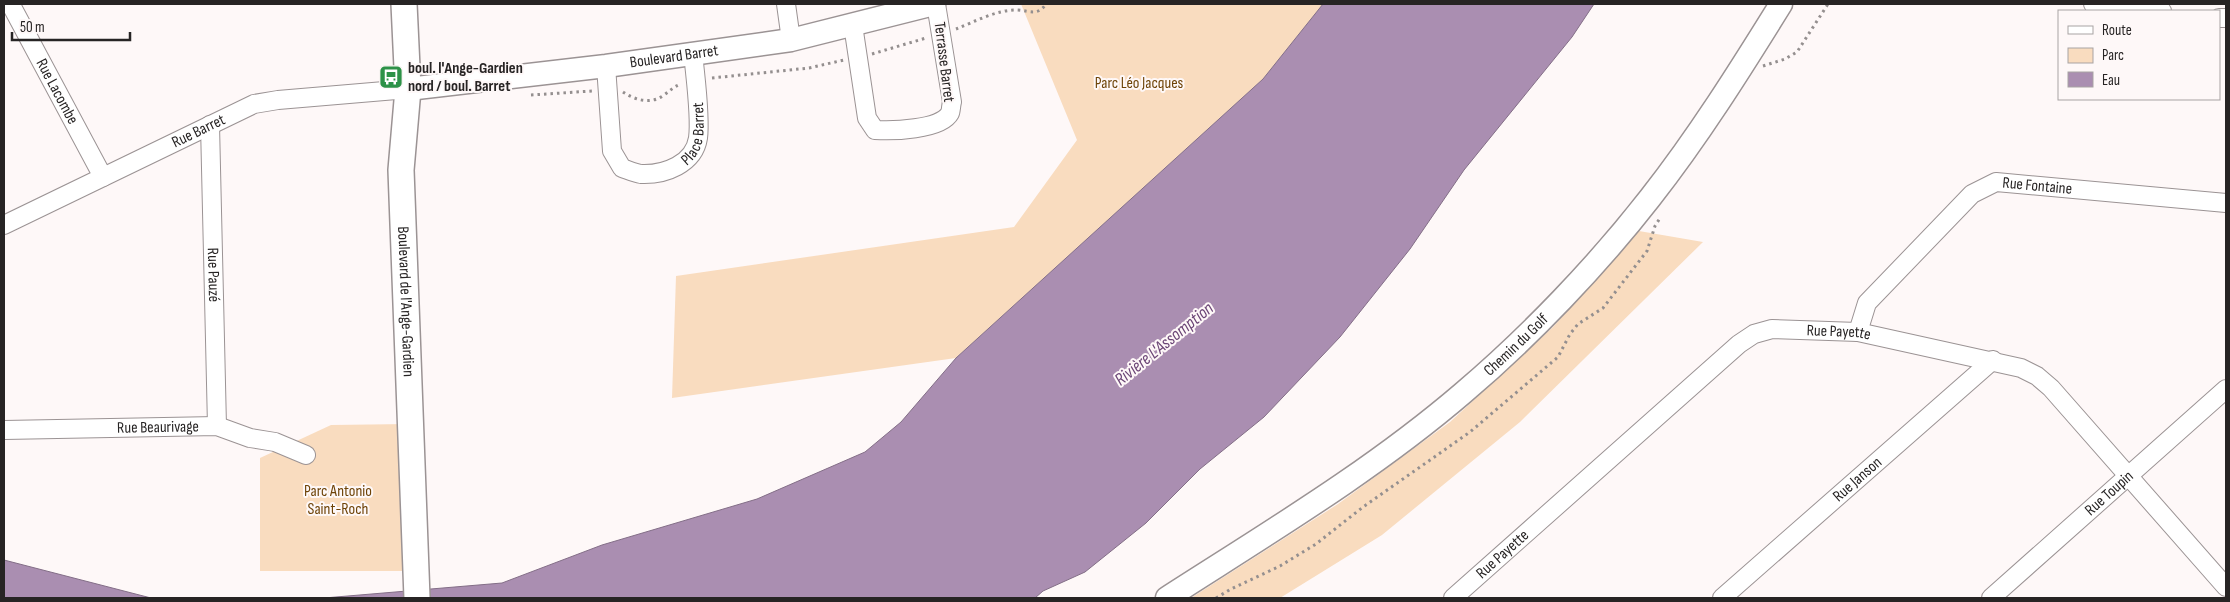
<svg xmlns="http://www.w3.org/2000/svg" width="2230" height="602" viewBox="0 0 2230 602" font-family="'Sofia Sans Condensed',sans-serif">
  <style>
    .green { fill: #f9dcbf }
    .water { fill: #aa8eb1; stroke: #836e87 }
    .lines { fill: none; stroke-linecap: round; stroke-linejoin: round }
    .minor-casing { stroke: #9b9394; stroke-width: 20 }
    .tertiary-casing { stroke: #9b9394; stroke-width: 25 }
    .secondary-casing { stroke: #9b9394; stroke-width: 28 }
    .path { stroke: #948f8f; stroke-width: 3; stroke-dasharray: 2.5 4; stroke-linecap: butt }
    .minor { stroke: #fff; stroke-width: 18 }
    .tertiary { stroke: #fff; stroke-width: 22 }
    .secondary { stroke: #fff; stroke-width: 25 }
    .labels { text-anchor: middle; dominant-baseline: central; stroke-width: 4; stroke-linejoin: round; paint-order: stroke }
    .street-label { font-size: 16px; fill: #272424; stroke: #fef8f8 }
    .poi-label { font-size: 16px; font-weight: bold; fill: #272424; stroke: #fef8f8; text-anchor: start }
    .park-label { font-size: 16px; fill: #6e4307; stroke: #fef8f8 }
    .water-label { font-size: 18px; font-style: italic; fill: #6b4576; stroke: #fef8f8 }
  </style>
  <rect width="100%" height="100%" fill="#fef8f8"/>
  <!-- green -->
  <g class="green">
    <path d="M 1021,4 L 1323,4 L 1263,79 L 956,358 L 672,398 L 676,276 L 1014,227 L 1077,140 Z"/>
    <path d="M 1639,231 L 1703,242 L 1520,422 L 1382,535 L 1280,598 L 1191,598 L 1338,504 L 1450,422 L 1553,327 Z"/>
    <path d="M 408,424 L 410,571 L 260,571 L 260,458 L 331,425 Z"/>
  </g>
  <!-- water -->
  <g class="water">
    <path d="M 1323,4 L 1594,4 L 1572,37 L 1464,170 L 1410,249 L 1340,337 L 1264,417 L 1200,469 L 1146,523 L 1085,572 L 1043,591 L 1035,598 L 324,598 L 502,583 L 602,545 L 757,499 L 865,452 L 901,422 L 956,358 L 1263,79 Z"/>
    <path d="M 4,560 L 151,598 L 4,598 Z"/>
  </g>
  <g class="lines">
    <!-- minor casing -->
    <g class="minor-casing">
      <g id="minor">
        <path d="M 786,4 L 791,40"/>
        <path d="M 2093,4 L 2162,11"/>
        <path id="s1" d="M 11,5 L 103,177"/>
        <path d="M 2219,18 L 2226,18"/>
        <path d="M 853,25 L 867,118 L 875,130 C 891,131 941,130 950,113 C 951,111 951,105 952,102 L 936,4"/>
        <path id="s2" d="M 606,66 L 612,151 L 622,168 C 628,170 635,173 641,174 C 665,175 694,164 698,138 C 701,116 695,76 693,52"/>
        <path id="s3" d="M 210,125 L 217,426"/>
        <path id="s4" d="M 4,225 L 254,104 L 278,100 L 408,89"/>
        <path id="s5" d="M 1858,332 L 1867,303 L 1972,194 L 1996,182 L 2226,203"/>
        <path id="s6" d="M 4,430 L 217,426 L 250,438 L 275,442 L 306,455"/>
        <path id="s7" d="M 1453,598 L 1739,344 L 1754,334 L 1772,329 L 1858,332 L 2021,368 L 2037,376 L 2051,388 L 2226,587"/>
        <path id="s8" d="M 1722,598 L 1993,360"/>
        <path id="s9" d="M 1991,598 L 2226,389"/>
      </g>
    </g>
    <!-- tertiary casing -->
    <g class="tertiary-casing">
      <g id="tertiary">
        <path id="s10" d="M 408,89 L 606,66 L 791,40 L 934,4"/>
        <path id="s11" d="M 1167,598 C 1268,533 1372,471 1463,393 C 1529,337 1597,266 1650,198 C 1698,137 1740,70 1781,4"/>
      </g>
    </g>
    <!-- secondary casing -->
    <g class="secondary-casing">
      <g id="secondary">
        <path id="s12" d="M 404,4 L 408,89 L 401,170 L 417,598"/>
      </g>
    </g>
    <!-- path -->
    <g class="path">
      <path d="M 956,29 C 974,22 998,9 1018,10 C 1030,11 1038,16 1046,4"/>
      <path d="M 872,54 L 926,38"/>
      <path d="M 1763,66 L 1785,59 L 1797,52 L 1828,4"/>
      <path d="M 712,78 L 809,68 L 844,60"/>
      <path d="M 623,92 C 635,100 651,105 664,95 C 671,90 673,87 681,84"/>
      <path d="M 531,95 L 592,91"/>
      <path d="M 1216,598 L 1231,589 L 1280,566 L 1316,544 L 1363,507 L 1470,432 L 1558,357 L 1570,334 L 1578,324 L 1603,308 L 1647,251 L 1655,226 L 1660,218"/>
    </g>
    <!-- minor -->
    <use href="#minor" class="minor"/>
    <!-- tertiary -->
    <use href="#tertiary" class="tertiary"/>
    <!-- secondary -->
    <use href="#secondary" class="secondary"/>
  </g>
  <!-- icons -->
  <defs>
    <g id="bus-square" transform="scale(1.25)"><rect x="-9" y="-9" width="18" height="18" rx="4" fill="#2d9248" stroke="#fef8f8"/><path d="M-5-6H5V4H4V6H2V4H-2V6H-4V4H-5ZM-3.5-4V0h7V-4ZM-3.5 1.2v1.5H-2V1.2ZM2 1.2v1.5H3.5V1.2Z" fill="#fff"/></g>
  </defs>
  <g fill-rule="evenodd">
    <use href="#bus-square" x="391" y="77"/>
  </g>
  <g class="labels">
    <!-- street labels -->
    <g class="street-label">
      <text stroke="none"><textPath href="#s10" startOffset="268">Boulevard Barret</textPath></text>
      <text transform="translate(944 62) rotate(83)">Terrasse Barret</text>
      <text stroke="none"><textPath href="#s1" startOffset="98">Rue Lacombe</textPath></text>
      <text stroke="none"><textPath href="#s4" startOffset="216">Rue Barret</textPath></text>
      <text stroke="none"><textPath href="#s2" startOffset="202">Place Barret</textPath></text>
      <text stroke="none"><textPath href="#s5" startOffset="250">Rue Fontaine</textPath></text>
      <text stroke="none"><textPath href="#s3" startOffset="150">Rue Pauzé</textPath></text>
      <text stroke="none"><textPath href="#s12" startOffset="298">Boulevard de l'Ange-Gardien</textPath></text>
      <text stroke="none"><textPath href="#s7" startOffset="486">Rue Payette</textPath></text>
      <text stroke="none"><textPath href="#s11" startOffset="432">Chemin du Golf</textPath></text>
      <text stroke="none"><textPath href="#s6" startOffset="154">Rue Beaurivage</textPath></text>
      <text stroke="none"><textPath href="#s8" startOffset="180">Rue Janson</textPath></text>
      <text stroke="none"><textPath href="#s9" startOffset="158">Rue Toupin</textPath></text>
      <text stroke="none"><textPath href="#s7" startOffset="66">Rue Payette</textPath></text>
    </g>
    <!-- poi labels -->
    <g class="poi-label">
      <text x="408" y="68">boul. l'Ange-Gardien<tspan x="408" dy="18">nord / boul. Barret</tspan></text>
    </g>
    <!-- park labels -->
    <g class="park-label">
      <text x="1139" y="83">Parc Léo Jacques</text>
      <text x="338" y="491">Parc Antonio<tspan x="338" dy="18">Saint-Roch</tspan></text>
    </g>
    <!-- water labels -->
    <g class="water-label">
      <text transform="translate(1164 344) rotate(-39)">Rivière L'Assomption</text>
    </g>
  </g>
  <!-- border -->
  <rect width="2230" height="602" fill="none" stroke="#272424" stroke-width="10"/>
  <!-- legend -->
  <rect x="2058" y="10" width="162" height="90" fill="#fef8f8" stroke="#a8a3a3"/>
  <rect x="2068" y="26" width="25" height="8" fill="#ffffff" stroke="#a8a3a3"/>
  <text x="2102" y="35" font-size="15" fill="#272424">Route</text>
  <rect x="2068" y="48" width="25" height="15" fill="#f9dcbf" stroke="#a8a3a3"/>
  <text x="2102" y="60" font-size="15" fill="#272424">Parc</text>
  <rect x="2068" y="72" width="25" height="15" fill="#aa8eb1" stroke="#a8a3a3"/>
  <text x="2102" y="85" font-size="15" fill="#272424">Eau</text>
  <!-- scale -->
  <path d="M12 32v8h118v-8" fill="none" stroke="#272424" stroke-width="2.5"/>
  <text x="20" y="32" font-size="15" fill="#272424" stroke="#fef8f8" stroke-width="4" paint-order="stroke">50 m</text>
</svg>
